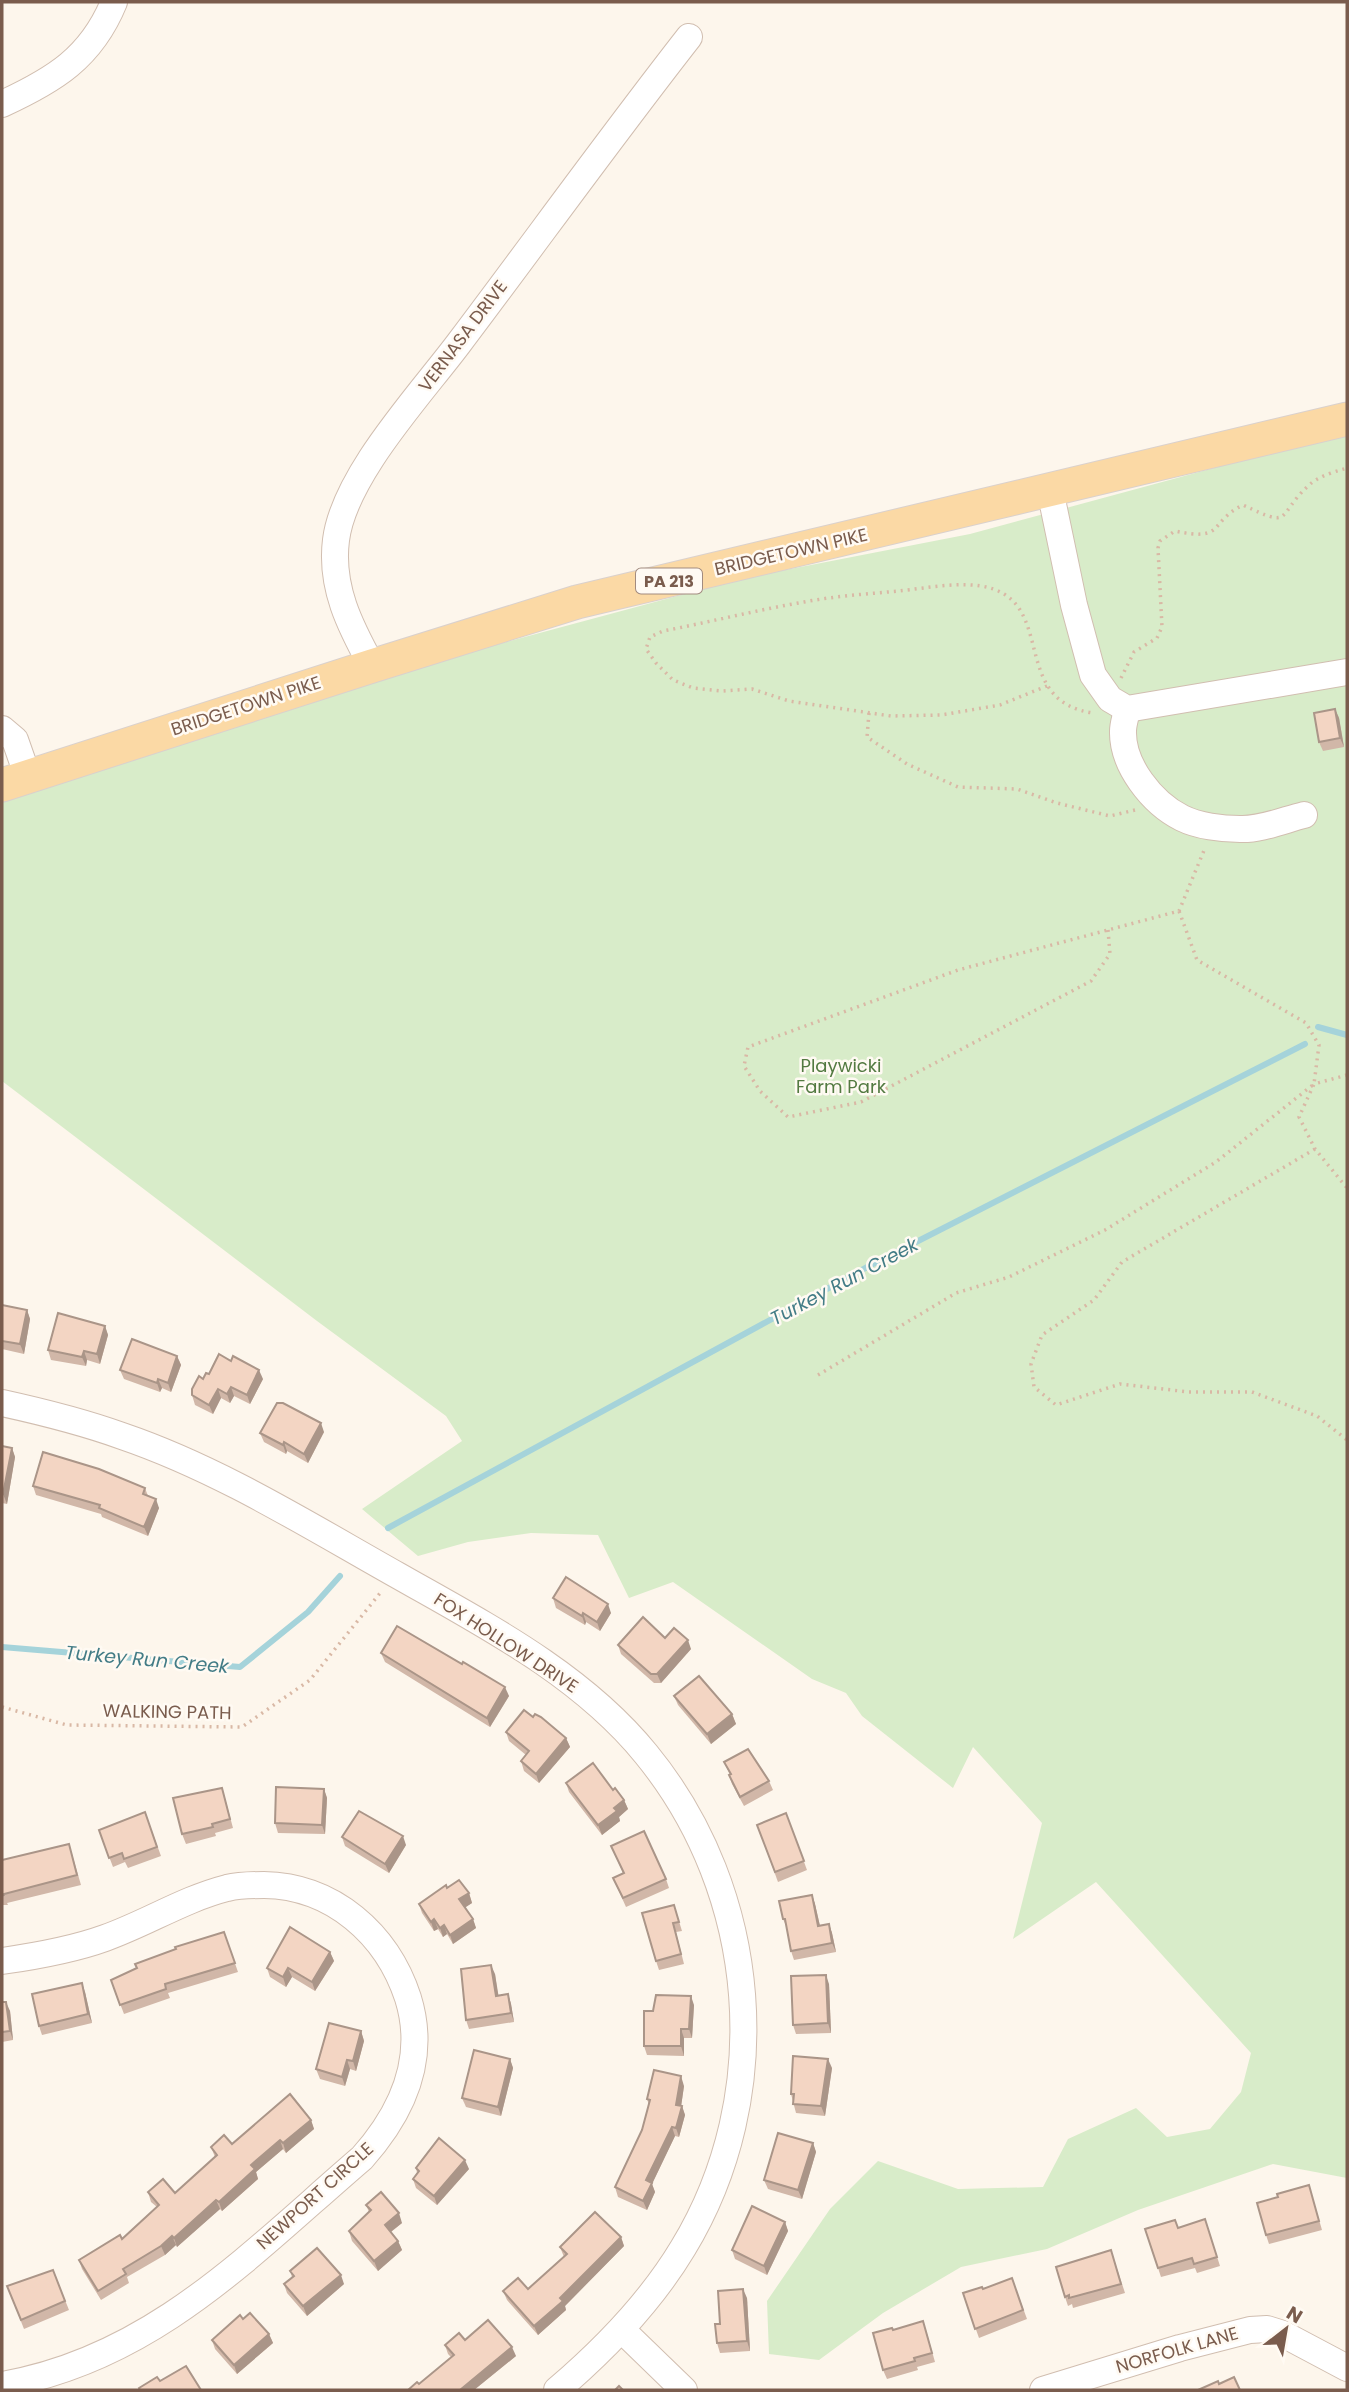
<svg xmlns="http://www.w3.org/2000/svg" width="1349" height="2392" font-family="Poppins,sans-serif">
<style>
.green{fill:#d8ecc9}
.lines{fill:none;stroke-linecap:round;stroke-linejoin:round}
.stream{stroke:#a5d3da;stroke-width:6}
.minor-casing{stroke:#d1beb0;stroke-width:28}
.major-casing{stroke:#dad1cd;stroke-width:35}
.path{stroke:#d9b8a5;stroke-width:3.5;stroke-dasharray:2 5;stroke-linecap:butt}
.minor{stroke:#fff;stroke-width:26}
.major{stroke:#fbd9a5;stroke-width:33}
.wall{fill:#d1b7a8}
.shaded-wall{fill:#aa9588}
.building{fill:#f3d5c3;stroke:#aa9588;stroke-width:2}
.labels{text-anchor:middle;stroke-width:5;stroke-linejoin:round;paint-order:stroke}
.shield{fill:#fffaf3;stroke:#a28b7f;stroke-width:2}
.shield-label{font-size:16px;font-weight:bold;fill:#7a5c4d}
.street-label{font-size:18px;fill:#7a5c4d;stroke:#fffaf3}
.park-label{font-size:18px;fill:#537a41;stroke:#fffaf3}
.water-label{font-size:19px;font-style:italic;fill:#437c86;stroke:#fffaf3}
</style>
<rect width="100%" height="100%" fill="#fdf6ec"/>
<polygon class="green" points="1347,432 1347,2178 1273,2164 1138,2210 1047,2249 961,2267 883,2313 819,2360 769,2354 767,2301 830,2209 878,2161 958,2189 1043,2187 1068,2139 1136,2108 1167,2137 1210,2129 1241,2092 1251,2053 1096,1882 1013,1939 1042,1823 973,1747 953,1788 862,1716 846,1693 812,1679 673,1582 629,1598 598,1535 531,1533 468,1542 418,1556 362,1509 462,1441 446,1416 317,1321 2,1081 2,802 398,671 744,578 970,534"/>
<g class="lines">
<g class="stream">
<polyline points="1318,1027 1347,1035"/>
<polyline points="388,1528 871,1265 1305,1044"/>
<polyline points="2,1647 240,1667 308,1612 340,1576"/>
</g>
<defs>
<g id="minor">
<path d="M2,104C54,80 91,58 114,2"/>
<polyline points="1050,490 1074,605 1093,675 1110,699 1127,709 1347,672"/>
<path d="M372,666C350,626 330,587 336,540C344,476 420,395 459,343C536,241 610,138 689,37"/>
<path d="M1127,709C1126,716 1123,724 1123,731C1122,765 1152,803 1182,818C1198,826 1222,829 1240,829C1260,830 1284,820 1304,815"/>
<polyline points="2,729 15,740 28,777"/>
<path d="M2,1403C43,1412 83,1422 122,1436C219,1469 308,1525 397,1575C485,1625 581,1674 646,1754C760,1893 776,2095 683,2248C650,2303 605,2349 557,2390"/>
<path d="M2,1961C37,1956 72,1950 105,1938C147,1923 184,1899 227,1888C240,1885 252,1885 264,1885C333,1886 387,1934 408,1998C427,2059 402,2113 362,2158C251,2253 153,2359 2,2385"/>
<polyline points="622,2330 684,2390"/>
<polyline points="1043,2390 1180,2348 1250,2330 1267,2329 1283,2334 1347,2368"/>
</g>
<polyline id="major" points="2,785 372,666 577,602 1347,419"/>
</defs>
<use href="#minor" class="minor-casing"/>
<use href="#major" class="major-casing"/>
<g class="path">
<path d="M1121,678L1134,652L1157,638L1162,627L1158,548L1160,541L1175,531C1226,542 1208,522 1243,505C1294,529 1275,517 1308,486C1318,476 1334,472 1347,468"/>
<path d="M1047,686L1000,705L941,715L891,716L789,701L752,689L722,691L693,688L673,680L656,663L646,649L650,637L663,631C710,622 757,610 804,602C835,596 867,594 899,591C929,588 977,577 1004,594C1049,621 1017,702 1093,713"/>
<polyline points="869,713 867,737 907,764 958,787 1017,789 1057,803 1110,816 1135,810"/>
<polyline points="1108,930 1110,954 1091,981 861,1102 788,1117 760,1091 744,1066 748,1047 958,970 1179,911 1205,848"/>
<polyline points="1347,1075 1314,1084 1299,1117 1315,1149 1347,1188"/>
<polyline points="1315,1149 1122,1262 1094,1300 1042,1335 1031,1364 1034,1387 1056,1405 1120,1384 1189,1392 1252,1392 1317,1416 1347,1440"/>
<polyline points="818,1375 956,1293 1009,1277 1105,1230 1216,1162 1314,1084 1319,1045 1306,1023 1197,960 1179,911"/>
<polyline points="2,1707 67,1725 242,1727 310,1680 381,1592"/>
</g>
<use href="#minor" class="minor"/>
<use href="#major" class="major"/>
</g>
<g class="wall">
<polygon points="1335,709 1339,718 1344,747 1323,751 1319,742"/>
<polygon points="2,1305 27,1310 30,1319 24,1354 2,1349"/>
<polygon points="105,1326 108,1335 100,1364 87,1360 86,1366 51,1360 48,1350"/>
<polygon points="177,1356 181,1365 171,1392 162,1388 160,1392 124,1379 120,1370"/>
<polygon points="209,1374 263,1379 250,1404 234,1396 230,1403 221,1398 213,1414 195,1405 192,1395 203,1379"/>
<polygon points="324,1432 308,1463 287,1451 286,1454 264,1442 260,1433"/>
<polygon points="2,1446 12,1448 15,1457 7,1504 2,1503"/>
<polygon points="33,1486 145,1488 148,1496 159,1508 148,1536 102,1517 101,1514 36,1495"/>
<polygon points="553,1598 611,1613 600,1631 586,1622 585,1625 556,1608"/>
<polygon points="665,1638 691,1649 661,1683 654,1683 621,1654 618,1645"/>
<polygon points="381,1653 462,1664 509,1696 490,1727 385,1662"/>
<polygon points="674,1696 732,1714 736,1724 711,1744 678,1705"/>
<polygon points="533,1717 566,1738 570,1747 539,1783 524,1771 521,1761 526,1755 509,1741 506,1732"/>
<polygon points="724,1762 769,1781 773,1790 744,1806 732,1784 729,1775 730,1775"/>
<polygon points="566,1783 624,1800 628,1809 619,1817 620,1821 602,1835 569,1792"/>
<polygon points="324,1789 327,1798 325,1834 278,1833 275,1823"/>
<polygon points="225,1798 233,1828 215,1833 216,1836 186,1844 182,1834"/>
<polygon points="145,1812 161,1856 128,1868 125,1862 113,1867 99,1830"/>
<polygon points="786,1813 807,1870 778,1882 757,1825"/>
<polygon points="342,1837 406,1845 389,1873 345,1846"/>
<polygon points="611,1846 666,1879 669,1888 626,1907 613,1878 623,1873"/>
<polygon points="72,1854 81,1885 7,1903 8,1905 2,1905 2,1860"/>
<polygon points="447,1888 469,1893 472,1903 465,1907 473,1919 476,1928 453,1944 447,1934 443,1937 438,1929 434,1931 422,1913 419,1904"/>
<polygon points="812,1895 815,1904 820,1926 829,1924 832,1933 836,1952 794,1960 791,1951 787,1928 783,1919"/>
<polygon points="674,1905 682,1931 676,1932 684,1964 659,1970 656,1961"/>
<polygon points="224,1932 238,1972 168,1993 170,1998 124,2014 111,1980"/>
<polygon points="330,1952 334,1961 315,1991 292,1977 286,1987 270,1977 267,1968"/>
<polygon points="495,1974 498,1996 508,1994 511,2004 514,2022 469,2029 466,2020"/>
<polygon points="829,1984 831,2033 796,2034 793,2025"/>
<polygon points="85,1992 92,2023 42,2035 39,2026"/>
<polygon points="2,2002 10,2011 13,2040 2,2042"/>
<polygon points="694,2005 692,2038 684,2038 684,2056 647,2055 644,2046"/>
<polygon points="361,2031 364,2041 356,2071 350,2069 345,2086 320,2079 316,2069"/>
<polygon points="510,2059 513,2068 501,2116 466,2107 462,2098"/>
<polygon points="832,2068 825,2116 796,2113 791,2094"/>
<polygon points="684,2086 681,2106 682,2106 685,2115 679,2137 675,2136 652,2184 655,2192 647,2210 618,2197 615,2187 642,2130 649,2105 647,2099"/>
<polygon points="311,2120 314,2129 286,2153 283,2149 256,2172 258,2179 222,2211 220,2209 177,2247 176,2245 165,2255 127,2277 129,2283 101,2300 82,2269 79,2260 122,2239 157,2207 151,2202 148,2192 175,2193 215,2157 211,2147 232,2144"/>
<polygon points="813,2143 816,2152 802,2199 768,2189 764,2180"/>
<polygon points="416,2168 469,2169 437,2205 416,2188 413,2179 417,2173"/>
<polygon points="1309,2185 1322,2230 1269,2244 1266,2235 1278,2197"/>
<polygon points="366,2205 402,2223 391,2232 398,2241 402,2250 378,2271 352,2241 349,2231 369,2212"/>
<polygon points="1205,2219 1220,2266 1197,2273 1195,2268 1161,2277 1145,2229 1178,2228"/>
<polygon points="785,2222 788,2231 767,2275 735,2259 732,2250"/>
<polygon points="621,2237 624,2246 565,2306 566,2310 538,2335 507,2300 503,2291 528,2289 564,2257 560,2247"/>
<polygon points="1111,2250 1125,2293 1073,2308 1072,2304 1068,2306 1065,2297"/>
<polygon points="53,2270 69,2310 24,2329 7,2286"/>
<polygon points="290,2271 344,2284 307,2316 287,2293 284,2284 292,2277"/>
<polygon points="1012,2278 1027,2319 979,2338 963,2293 983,2289"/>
<polygon points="747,2298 750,2351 720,2353 717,2343 720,2324"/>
<polygon points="243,2319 269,2334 273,2343 237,2374 215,2349 212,2340"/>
<polygon points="893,2330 926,2330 935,2362 917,2367 918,2370 887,2379 883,2370"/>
<polygon points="465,2340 516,2356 474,2390 408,2390 419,2384 451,2357 448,2354 445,2345"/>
</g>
<g class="shaded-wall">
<polygon points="1335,709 1339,718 1344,747 1340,738"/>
<polygon points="27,1310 30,1319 24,1354 20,1344"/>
<polygon points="105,1326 108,1335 100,1364 97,1354"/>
<polygon points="84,1351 87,1360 86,1366 82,1357"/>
<polygon points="177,1356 181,1365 171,1392 168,1383"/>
<polygon points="259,1370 263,1379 250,1404 247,1395"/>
<polygon points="158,1379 162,1388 160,1392 157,1383"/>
<polygon points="231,1387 234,1396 230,1403 227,1394"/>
<polygon points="218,1389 221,1398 213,1414 209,1405"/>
<polygon points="321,1423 324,1432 308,1463 304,1454"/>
<polygon points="284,1442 287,1451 286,1454 283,1445"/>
<polygon points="12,1448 15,1457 7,1504 3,1494"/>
<polygon points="156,1499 159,1508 148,1536 144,1527"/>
<polygon points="608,1604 611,1613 600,1631 597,1622"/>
<polygon points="583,1613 586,1622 585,1625 582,1616"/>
<polygon points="688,1640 691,1649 661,1683 657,1674"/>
<polygon points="505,1687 509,1696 490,1727 487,1718"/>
<polygon points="732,1714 736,1724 711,1744 707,1734"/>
<polygon points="566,1738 570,1747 539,1783 536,1774"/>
<polygon points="324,1789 327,1798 325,1834 322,1825"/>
<polygon points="624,1800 628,1809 619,1817 620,1821 602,1835 598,1825 614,1808"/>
<polygon points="403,1836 406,1845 389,1873 385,1864"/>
<polygon points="469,1893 472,1903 463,1909 459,1899"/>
<polygon points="812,1895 815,1904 822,1935 818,1926"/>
<polygon points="434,1919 438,1929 434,1931 431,1922"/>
<polygon points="473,1919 476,1928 453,1944 450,1935"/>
<polygon points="829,1924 832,1933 836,1952 832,1943"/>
<polygon points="444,1925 447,1934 443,1937 440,1928"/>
<polygon points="330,1952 334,1961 315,1991 312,1982"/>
<polygon points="491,1965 495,1974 500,2005 496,1996"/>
<polygon points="288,1968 292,1977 286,1987 283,1977"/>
<polygon points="826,1975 829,1984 831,2033 828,2023"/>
<polygon points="82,1983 85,1992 92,2023 88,2014"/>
<polygon points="508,1994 511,2004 514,2022 511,2013"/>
<polygon points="691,1996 694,2005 692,2038 689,2029"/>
<polygon points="6,2002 10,2011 13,2040 10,2031"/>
<polygon points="681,2029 684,2038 684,2056 681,2046"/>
<polygon points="361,2031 364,2041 356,2071 353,2061"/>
<polygon points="510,2059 513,2068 501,2116 498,2107"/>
<polygon points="828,2059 832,2068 825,2116 821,2106"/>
<polygon points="347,2060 350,2069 345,2086 342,2077"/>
<polygon points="681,2076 684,2086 680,2114 676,2105"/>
<polygon points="682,2106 685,2115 679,2137 676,2128"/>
<polygon points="311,2120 314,2129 286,2153 283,2143"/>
<polygon points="672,2127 675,2136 652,2184 655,2192 647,2210 643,2201 646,2180"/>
<polygon points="280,2140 283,2149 256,2172 258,2179 222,2211 219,2202 251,2165"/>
<polygon points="813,2143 816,2152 802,2199 798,2190"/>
<polygon points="465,2160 469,2169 437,2205 434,2196"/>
<polygon points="216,2200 220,2209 177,2247 174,2238"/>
<polygon points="399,2213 402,2223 388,2234 385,2225"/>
<polygon points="785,2222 788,2231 767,2275 764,2266"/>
<polygon points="172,2236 176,2245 165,2255 161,2246"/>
<polygon points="621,2237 624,2246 565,2306 566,2310 538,2335 534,2326 560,2298"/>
<polygon points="398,2241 402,2250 378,2271 374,2261"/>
<polygon points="341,2275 344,2284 307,2316 303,2306"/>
<polygon points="743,2289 747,2298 750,2351 747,2341"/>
<polygon points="269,2334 273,2343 237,2374 234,2365"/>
<polygon points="512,2347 516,2356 474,2390 460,2390"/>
</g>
<g class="building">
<polygon points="1335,709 1340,738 1319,742 1314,713"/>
<polygon points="2,1305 27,1310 20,1344 2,1341"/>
<polygon points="58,1313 105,1326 97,1354 84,1351 82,1357 48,1350"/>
<polygon points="132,1339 177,1356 168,1383 158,1379 157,1383 120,1370"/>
<polygon points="219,1354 231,1361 233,1356 259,1370 247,1395 231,1387 227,1394 218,1389 209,1405 192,1395 192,1389 199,1376 203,1379 206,1373 209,1374"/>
<polygon points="277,1403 283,1403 321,1423 304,1454 284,1442 283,1445 260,1433"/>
<polygon points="2,1446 12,1448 3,1494 2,1494"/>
<polygon points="43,1452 99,1469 145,1488 143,1494 156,1499 144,1527 99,1508 100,1505 33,1486"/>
<polygon points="566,1577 608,1604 597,1622 583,1613 582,1616 553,1598"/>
<polygon points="643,1617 665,1638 674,1628 688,1640 657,1674 651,1674 618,1645"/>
<polygon points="397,1626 462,1664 463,1662 505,1687 487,1718 381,1653"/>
<polygon points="699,1676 732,1714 707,1734 674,1696"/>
<polygon points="524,1710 533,1717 535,1714 541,1717 566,1738 536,1774 521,1761 529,1751 506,1732"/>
<polygon points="748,1749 769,1781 740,1797 729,1775 731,1774 724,1762"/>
<polygon points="593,1763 613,1790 615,1788 624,1800 614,1808 617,1811 598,1825 566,1783"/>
<polygon points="276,1787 324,1789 322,1825 275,1823"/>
<polygon points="222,1788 230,1819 212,1824 213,1827 182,1834 173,1798"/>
<polygon points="359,1811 403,1836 385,1864 342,1837"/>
<polygon points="145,1812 157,1847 124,1859 122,1853 109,1858 99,1830"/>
<polygon points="786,1813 804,1861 775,1872 757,1825"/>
<polygon points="644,1831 666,1879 623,1898 613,1878 624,1873 611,1846"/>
<polygon points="69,1844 77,1875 4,1894 4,1895 2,1896 2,1860"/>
<polygon points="459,1880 469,1893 459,1899 473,1919 450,1935 444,1925 440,1928 434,1919 431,1922 419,1904 446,1885 447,1888"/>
<polygon points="812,1895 818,1926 829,1924 832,1943 791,1951 785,1919 783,1919 779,1901"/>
<polygon points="674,1905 679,1922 673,1923 681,1954 656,1961 642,1913"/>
<polygon points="290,1927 330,1952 312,1982 288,1968 283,1977 267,1968"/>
<polygon points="224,1932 235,1963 165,1984 166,1989 120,2005 111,1980 137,1968 135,1964 176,1949 175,1947"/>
<polygon points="491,1965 496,1996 508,1994 511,2013 466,2020 461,1969"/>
<polygon points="826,1975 828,2023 793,2025 791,1976"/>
<polygon points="82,1983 88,2014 39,2026 32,1994"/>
<polygon points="656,1995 691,1996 689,2029 681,2029 681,2046 644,2046 644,2011 653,2011"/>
<polygon points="2,2002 6,2002 10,2031 2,2032"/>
<polygon points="329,2023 361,2031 353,2061 347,2060 342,2077 316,2069"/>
<polygon points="474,2050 510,2059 498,2107 462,2098"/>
<polygon points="793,2056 828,2059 821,2106 793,2104 794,2094 791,2094"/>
<polygon points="654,2070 681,2076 676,2105 682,2106 676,2128 672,2127 646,2180 652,2183 643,2201 615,2187 642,2130 650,2100 647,2099"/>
<polygon points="290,2094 311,2120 283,2143 280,2140 251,2165 255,2169 219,2202 216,2200 174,2238 172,2236 161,2246 123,2269 126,2274 98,2291 79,2260 120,2235 122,2239 159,2205 148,2192 163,2179 175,2193 217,2155 211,2147 224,2135 232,2144"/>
<polygon points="778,2133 813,2143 798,2190 764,2180"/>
<polygon points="439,2138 465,2160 434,2196 413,2179 419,2171 416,2168"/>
<polygon points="1309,2185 1319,2221 1266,2235 1257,2203 1278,2197 1277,2194"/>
<polygon points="381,2192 399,2213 385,2225 398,2241 374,2261 349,2231 371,2210 366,2205"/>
<polygon points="752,2206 785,2222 764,2266 732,2250"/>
<polygon points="595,2212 621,2237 560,2298 563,2301 534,2326 503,2291 518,2278 528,2289 567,2254 560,2247"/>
<polygon points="1205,2219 1217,2257 1194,2264 1192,2258 1158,2268 1145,2229 1175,2220 1178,2228"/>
<polygon points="317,2248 341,2275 303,2306 284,2284 294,2276 290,2271"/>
<polygon points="1111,2250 1121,2284 1069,2298 1069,2295 1065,2297 1056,2267"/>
<polygon points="53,2270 65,2301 21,2320 7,2286"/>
<polygon points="1012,2278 1023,2310 975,2329 963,2293 982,2287 983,2289"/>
<polygon points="743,2289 747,2341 717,2343 715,2324 720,2324 718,2291"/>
<polygon points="250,2313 269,2334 234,2365 212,2340 240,2315 243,2319"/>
<polygon points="488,2320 512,2347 460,2390 408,2390 417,2382 419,2384 454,2355 445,2345 459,2333 465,2340"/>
<polygon points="923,2321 932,2353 914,2358 915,2361 883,2370 873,2333 892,2328 893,2330"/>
<polygon points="186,2366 201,2390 140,2390 139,2388 157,2377 160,2381"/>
<polygon points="1234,2377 1240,2390 1198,2390 1218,2381 1219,2384"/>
<polygon points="619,2386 623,2390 615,2390"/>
</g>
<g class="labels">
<rect class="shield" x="636" y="568.5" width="66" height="25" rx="5"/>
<g class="shield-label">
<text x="669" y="587">PA 213</text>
</g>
<g class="street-label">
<text transform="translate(463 336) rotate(-53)" y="6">VERNASA DRIVE</text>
<text transform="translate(791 552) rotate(-13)" y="6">BRIDGETOWN PIKE</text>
<text transform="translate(246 706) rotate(-18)" y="6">BRIDGETOWN PIKE</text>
<text transform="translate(506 1643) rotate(33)" y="6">FOX HOLLOW DRIVE</text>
<text transform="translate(167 1712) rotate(1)" y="6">WALKING PATH</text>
<text transform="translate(315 2196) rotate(-42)" y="6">NEWPORT CIRCLE</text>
<text transform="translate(1177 2350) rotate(-16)" y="6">NORFOLK LANE</text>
</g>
<g class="park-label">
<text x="841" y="1072">Playwicki<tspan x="841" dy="21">Farm Park</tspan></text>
</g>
<g class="water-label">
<text transform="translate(844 1281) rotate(-28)" y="7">Turkey Run Creek</text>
<text transform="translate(147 1659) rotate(5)" y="7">Turkey Run Creek</text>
</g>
</g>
<rect width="1349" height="2392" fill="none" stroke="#7a5c4d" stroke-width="7"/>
<g transform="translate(1286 2329) rotate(31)" stroke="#fffaf3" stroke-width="5" paint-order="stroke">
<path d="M0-5L12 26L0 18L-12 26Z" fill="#7a5c4d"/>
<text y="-10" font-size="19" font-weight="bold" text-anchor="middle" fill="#7a5c4d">N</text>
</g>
</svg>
